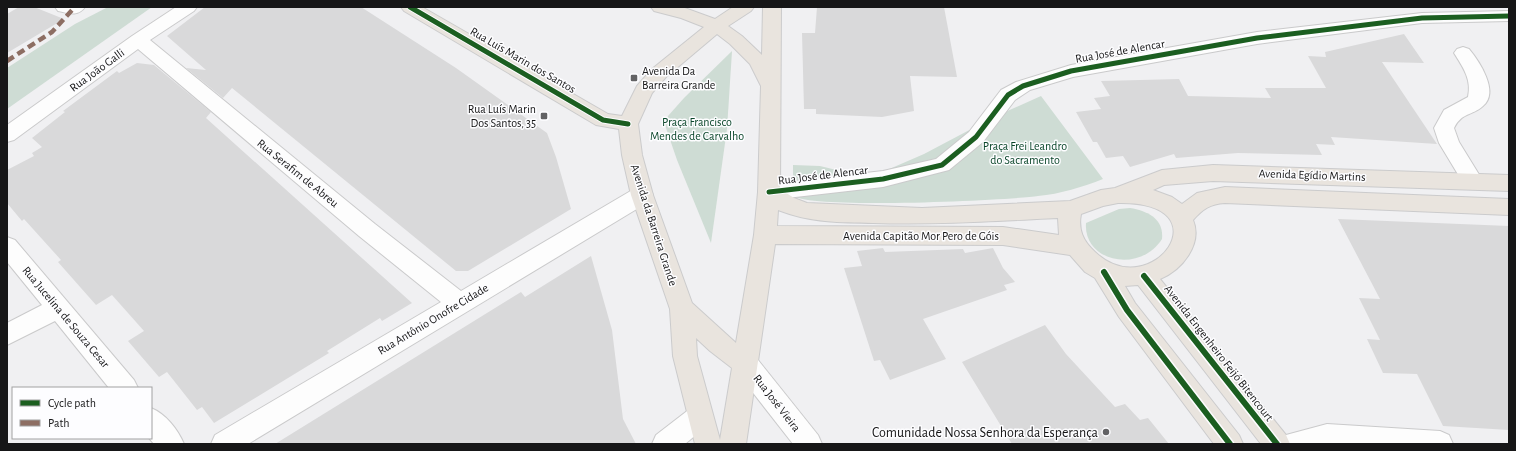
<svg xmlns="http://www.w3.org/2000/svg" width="1516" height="451" font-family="'Alegreya Sans',sans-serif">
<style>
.green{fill:#cedcd4}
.building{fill:#d9d9da}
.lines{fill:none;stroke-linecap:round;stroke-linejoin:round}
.minor-casing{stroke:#cacacb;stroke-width:2}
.major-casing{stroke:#cbcbcc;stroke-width:2}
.minor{fill:#fdfdfd;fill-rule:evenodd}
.major{fill:#e9e4de;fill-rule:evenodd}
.quiet{stroke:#8d6e63;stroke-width:4.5;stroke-dasharray:8 4.5;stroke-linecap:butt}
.cycleway-far1-casing{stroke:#fdfdff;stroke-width:7}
.cycleway-casing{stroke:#fdfdff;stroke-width:9}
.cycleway-far1{stroke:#1b5e20;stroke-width:5}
.cycleway{stroke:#1b5e20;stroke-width:6}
.poi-dot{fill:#626264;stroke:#fdfdff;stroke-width:1.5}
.labels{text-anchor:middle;stroke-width:3;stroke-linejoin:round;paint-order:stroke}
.street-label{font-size:12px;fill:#161617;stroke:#fdfdff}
.poi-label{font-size:12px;fill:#161617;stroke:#fdfdff;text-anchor:start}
.park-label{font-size:12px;fill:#0a462a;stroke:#fdfdff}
.near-poi-label{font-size:14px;fill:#161617;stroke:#fdfdff;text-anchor:end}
</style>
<rect width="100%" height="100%" fill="#f0f0f2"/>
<g class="green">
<polygon points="108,7 152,7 7,109 7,68 75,24"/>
<polygon points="732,51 727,129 711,243 677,160 665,125 668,116 684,98"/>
<path d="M1041,96L1103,179C1083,187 1060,194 1038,196C1011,200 803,210 793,195V165L820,166L853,174H869L887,170L924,154L994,117Z"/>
<path d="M1130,208C1148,211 1164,219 1162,239C1140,274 1083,262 1086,223L1119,209Z"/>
</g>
<g class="building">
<polygon points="19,7 34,7 64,19 7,53 7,14"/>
<polygon points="205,7 361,7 456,68 547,133 556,157 571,209 468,271 456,271 232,88 223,98 186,68 206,70 167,36"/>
<polygon points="817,7 944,7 957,77 910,76 914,111 882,117 816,114 816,109 804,109 802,33 815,33"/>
<polygon points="1404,34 1424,63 1382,62 1437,144 1331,137 1335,145 1316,144 1322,155 1238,153 1176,158 1174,154 1130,167 1123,156 1106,158 1097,142 1093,142 1076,112 1101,109 1094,98 1110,96 1101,81 1179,79 1188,96 1271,98 1265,88 1326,88 1308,56 1326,57 1325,52"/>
<polygon points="137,63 154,65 211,112 206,118 412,303 382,321 380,318 327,351 329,353 214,423 202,407 197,410 167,372 159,377 128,341 144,331 112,295 96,305 58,262 61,260 24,219 22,221 7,203 7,170 34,156 32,153 42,147 32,138 65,112 63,111 117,71 119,73"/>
<polygon points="1338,219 1509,226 1509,430 1443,426 1417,374 1383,373 1367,339 1380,340 1359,298 1380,299"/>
<polygon points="883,248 885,252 963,249 965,253 993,248 1003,268 1015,282 1004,285 1007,290 923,319 946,359 890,380 880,360 874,361 844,268 862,266 857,251"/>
<polygon points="591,256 612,330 623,419 636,444 275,444 521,292 525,297"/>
<polygon points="1045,325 1066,354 1115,407 1125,404 1140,420 1148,418 1169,444 1012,444 962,362"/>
</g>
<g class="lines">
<defs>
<g id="minor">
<path d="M55,7H85C78,17 68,13 58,11Z"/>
<polygon points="176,7 197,7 194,11 150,40 375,224 461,291 634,189 642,187 650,189 653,195 650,201 248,444 211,444 215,435 441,302 359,236 138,49 14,140 7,142 7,125 132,36"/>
<polygon points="1509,11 1509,21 1422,23 1257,44 1073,77 1030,90 1015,100 983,142 949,170 883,187 769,200 761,198 758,192 761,186 769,184 883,171 936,159 969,132 1001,90 1016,82 1071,65 1257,32 1422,13"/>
<path d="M1463,47L1469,49C1479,61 1500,92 1483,106C1472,116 1462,112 1454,128L1459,142L1483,181L1479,186L1472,189L1465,186L1439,143L1434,128L1444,110L1468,97C1472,80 1463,67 1454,53L1457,49Z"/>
<polygon points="7,237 15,240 134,380 138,388 109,388 55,321 7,345 7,323 42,305 7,262"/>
<polygon points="745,352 754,355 818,435 822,444 793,444 736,371 732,363 736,355"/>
<polygon points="700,404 709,408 713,416 709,424 685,444 652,444 656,435 691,408"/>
<path d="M151,408C166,414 178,430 184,444H154L149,438H151Z"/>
<polygon points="1327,424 1440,431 1449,435 1453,444 1282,444 1286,435"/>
</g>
<path id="major" d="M401,7H422L608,114L622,116L637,86L652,69L704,27L681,18L654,11L651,7H682L715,19L733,7H754L751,11L728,26L742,36L762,55L763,7H781L780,189L794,198L807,203L922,208L1070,201L1101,190L1115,188L1162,170L1213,165L1509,175V191L1213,181L1164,185L1153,190L1172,197L1182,204L1197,193L1225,187L1509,199V215L1225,203C1210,204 1203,209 1193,220C1203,244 1182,270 1160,279L1286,435L1290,444H1261L1138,285L1125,286L1135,303L1239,435L1243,444H1214L1119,317L1095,278L1085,272L1070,255L1003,245L775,244L746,444H695L673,356L670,309L631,195L622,155L619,129L596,125L404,11ZM717,34L730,44L750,64L761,86L758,192L754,235L736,343L692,303L653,195L642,155L638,124L652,93L666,77ZM1118,203C1227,201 1152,306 1095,252C1083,241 1078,230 1081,214L1103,206ZM778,210C812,223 838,222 873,223C935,225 997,221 1058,218L1059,235L1003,227L777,226ZM696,338L710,351L732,368L720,440L697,356Z"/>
</defs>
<use href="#minor" class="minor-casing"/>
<use href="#major" class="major-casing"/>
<use href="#minor" class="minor"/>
<use href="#major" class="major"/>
<polyline class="quiet" points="7,61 52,32 73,9"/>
<defs>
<g id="cycleway-far1">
<polyline points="410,7 603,120 628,124"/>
<polyline points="769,192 883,179 942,165 976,137 1008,95 1023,86 1071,71 1257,38 1422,18 1509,16"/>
</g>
<g id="cycleway">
<polyline points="1104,272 1127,310 1230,444"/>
<polyline points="1144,276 1277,444"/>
</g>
</defs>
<use href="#cycleway-far1" class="cycleway-far1-casing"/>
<use href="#cycleway" class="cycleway-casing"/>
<use href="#cycleway-far1" class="cycleway-far1"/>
<use href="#cycleway" class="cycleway"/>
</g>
<g class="poi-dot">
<rect x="630" y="74" width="8" height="8" rx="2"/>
<rect x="540" y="112" width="8" height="8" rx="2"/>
<circle cx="1106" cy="432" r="4"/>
</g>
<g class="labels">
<g class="street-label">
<text transform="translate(1120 51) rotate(-10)" y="4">Rua José de Alencar</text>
<text transform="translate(523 60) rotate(30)" y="4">Rua Luís Marin dos Santos</text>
<text transform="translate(97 70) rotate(-36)" y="4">Rua João Galli</text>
<text transform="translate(298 173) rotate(39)" y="4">Rua Serafim de Abreu</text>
<text transform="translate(823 175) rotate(-7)" y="4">Rua José de Alencar</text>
<text transform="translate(1312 175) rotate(2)" y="4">Avenida Egídio Martins</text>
<text transform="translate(654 225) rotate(72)" y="4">Avenida da Barreira Grande</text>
<text x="921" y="240">Avenida Capitão Mor Pero de Góis</text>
<text transform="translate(66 317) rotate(50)" y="4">Rua Jucelina de Souza Cesar</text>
<text transform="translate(433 319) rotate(-31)" y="4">Rua Antônio Onofre Cidade</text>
<text transform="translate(1219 353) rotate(52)" y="4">Avenida Engenheiro Feijó Bitencourt</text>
<text transform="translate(777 403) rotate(52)" y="4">Rua José Vieira</text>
</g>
<g class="poi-label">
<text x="642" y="75">Avenida Da<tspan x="642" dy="14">Barreira Grande</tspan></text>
<text x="536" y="113" text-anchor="end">Rua Luís Marin<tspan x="536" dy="14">Dos Santos, 35</tspan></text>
</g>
<g class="park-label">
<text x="697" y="126">Praça Francisco<tspan x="697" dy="14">Mendes de Carvalho</tspan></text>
<text x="1025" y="150">Praça Frei Leandro<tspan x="1025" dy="14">do Sacramento</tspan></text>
</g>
<g class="near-poi-label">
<text x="1098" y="437">Comunidade Nossa Senhora da Esperança</text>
</g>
</g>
<rect width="1516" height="451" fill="none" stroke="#161617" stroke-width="16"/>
<rect x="12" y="387" width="140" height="52" fill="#fdfdff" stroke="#a1a1a2"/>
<rect x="20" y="400" width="20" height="6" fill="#1b5e20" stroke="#a1a1a2"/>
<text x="48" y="407" font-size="12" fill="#161617">Cycle path</text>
<rect x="20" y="420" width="20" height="6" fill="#8d6e63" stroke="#a1a1a2"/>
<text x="48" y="427" font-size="12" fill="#161617">Path</text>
</svg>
